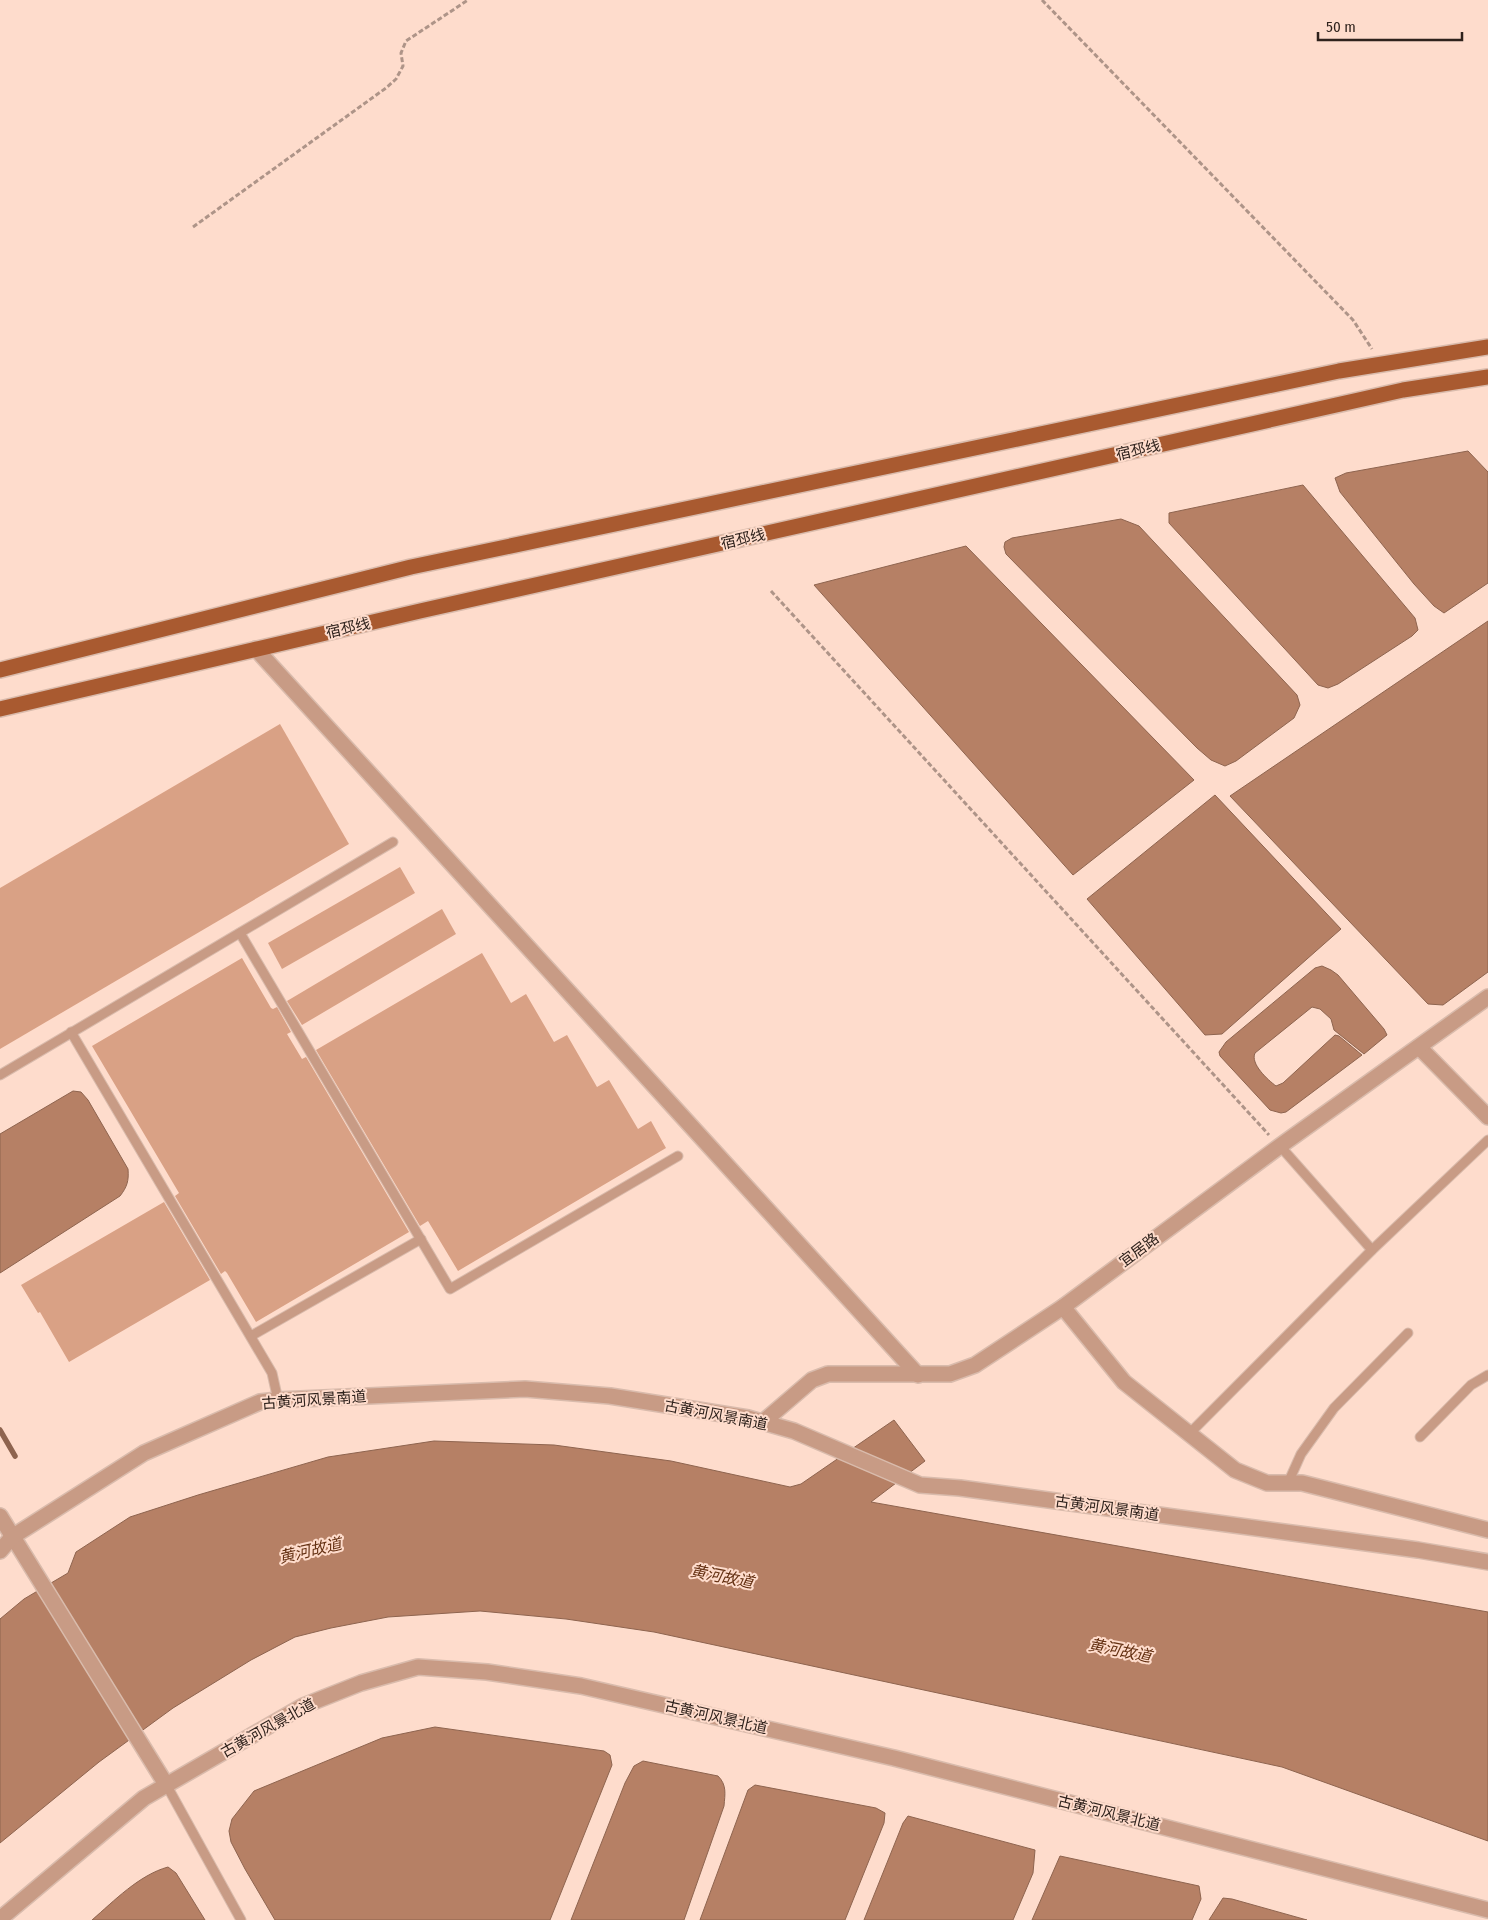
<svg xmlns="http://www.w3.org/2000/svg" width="1488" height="1920" font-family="'Fira Sans Condensed','Noto Sans SC',sans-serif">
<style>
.water{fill:#b68065;stroke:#8e644f}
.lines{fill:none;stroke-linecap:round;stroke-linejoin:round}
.stream{stroke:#8e644f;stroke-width:5.5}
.building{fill:#d9a185}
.service-casing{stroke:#d9bbac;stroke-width:11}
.minor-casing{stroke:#d9bbac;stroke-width:18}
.primary-casing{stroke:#d9bbac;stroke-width:18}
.path{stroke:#ae9488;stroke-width:3;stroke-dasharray:5 2.5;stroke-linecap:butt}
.service{stroke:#c89b85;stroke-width:9}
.minor{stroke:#c89b85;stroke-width:15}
.primary{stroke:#a95a30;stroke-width:15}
.labels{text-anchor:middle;stroke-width:4;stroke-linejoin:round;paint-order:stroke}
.street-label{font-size:15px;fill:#2f221c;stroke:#fedccc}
.water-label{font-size:16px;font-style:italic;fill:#653113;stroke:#fedccc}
</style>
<rect width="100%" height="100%" fill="#fedccc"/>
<g class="water">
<polygon points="1468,451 1488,472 1488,583 1444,613 1434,606 1414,584 1340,492 1335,478 1346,473"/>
<polygon points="1303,485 1415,618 1418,630 1412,636 1338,684 1328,688 1318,685 1169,523 1169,513"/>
<polygon points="1121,519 1139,526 1297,695 1300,705 1294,718 1236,761 1225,766 1211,760 1197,748 1006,554 1004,547 1005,542 1012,538"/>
<polygon points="966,546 1194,780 1073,875 814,585"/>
<polygon points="1488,621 1488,972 1443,1005 1428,1004 1230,796"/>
<polygon points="1215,795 1341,929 1222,1034 1205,1035 1087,899"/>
<path d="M1322,966L1331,970L1338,975L1384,1029L1387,1035L1364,1054L1334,1030L1331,1019L1320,1009L1312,1007L1255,1053C1250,1064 1268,1080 1276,1086L1283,1083L1335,1035L1339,1036L1362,1055L1286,1112L1281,1113L1270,1110L1220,1056L1219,1052L1226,1042L1315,968Z"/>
<path d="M73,1091L81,1092L88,1100L128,1169C129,1181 127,1187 120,1196L0,1273V1134Z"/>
<polygon points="894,1420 925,1461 871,1502 1488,1612 1488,1841 1282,1767 654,1632 566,1619 480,1611 388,1617 331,1628 295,1637 251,1660 173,1708 99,1762 0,1843 0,1619 24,1599 68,1573 76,1552 130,1517 198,1495 328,1457 434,1441 554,1445 671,1461 790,1487 801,1484"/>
<polygon points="435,1727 604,1751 610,1755 612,1765 550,1920 275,1920 245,1869 231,1842 229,1831 232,1819 254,1791 382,1738"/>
<path d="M643,1761L718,1776C727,1785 725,1794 724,1806L684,1920H571L625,1783L634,1766Z"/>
<polygon points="755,1785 876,1808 885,1813 884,1823 845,1920 700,1920 748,1790"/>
<polygon points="908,1816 1035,1850 1033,1873 1013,1920 864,1920 903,1823"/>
<polygon points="1060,1856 1199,1886 1201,1899 1192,1920 1032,1920"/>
<path d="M168,1867L176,1873L205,1920H92C114,1901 139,1875 168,1867Z"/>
<polygon points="1223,1898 1232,1899 1307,1920 1209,1920"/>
</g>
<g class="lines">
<polyline class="stream" points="0,1430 15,1456"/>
</g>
<g class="building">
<polygon points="280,724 349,844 0,1049 0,888"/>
<polygon points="400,867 415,893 282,969 268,943"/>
<polygon points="442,909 456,934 302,1025 287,1001"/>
<polygon points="482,953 511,1003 526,994 554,1042 567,1035 597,1087 609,1080 638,1129 651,1121 666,1148 458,1271 428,1221 420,1226 316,1050"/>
<polygon points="242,958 271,1008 273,1009 277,1007 291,1032 287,1034 302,1059 306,1057 409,1232 256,1322 227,1273 225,1271 221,1274 175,1196 179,1193 92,1046"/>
<polygon points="164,1202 210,1280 69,1362 40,1312 38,1313 21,1285"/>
</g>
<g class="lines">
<defs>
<g id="service">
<polyline points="240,933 450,1289 678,1156"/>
<polyline points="71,1032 272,1373 278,1400"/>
<polyline points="0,1075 393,842"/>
<polyline points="1280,1146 1372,1250"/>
<polyline points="251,1336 421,1239"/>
<polyline points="1189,1434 1372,1250 1488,1140"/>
<polyline points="1420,1437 1471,1385 1488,1375"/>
<polyline points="1288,1483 1301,1454 1334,1408 1408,1333"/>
<polyline points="167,1786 241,1920"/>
</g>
<g id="minor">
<polyline points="256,649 918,1375"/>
<polyline points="1419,1047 1488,1117"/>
<polyline points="1063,1307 1124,1382 1235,1470 1267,1483 1302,1483 1488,1530"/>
<polyline points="763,1422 812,1380 828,1374 950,1374 975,1365 1063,1307 1280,1146 1488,997"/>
<polyline points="0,1516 167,1786"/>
<polyline points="0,1551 12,1537 144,1453 260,1402 278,1400 525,1389 610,1396 748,1418 794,1431 920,1485 960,1488 1418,1550 1488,1562"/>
<polyline points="0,1919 144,1798 303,1706 361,1683 418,1667 487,1672 581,1686 894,1758 1488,1910"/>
</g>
<g id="primary">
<polyline points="0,670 411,567 1339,371 1488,347"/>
<polyline points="0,709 420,611 1403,390 1488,377"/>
</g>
</defs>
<use href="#service" class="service-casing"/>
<use href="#minor" class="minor-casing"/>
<use href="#primary" class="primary-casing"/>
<g class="path">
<polyline points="1042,0 1353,320 1372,349"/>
<polyline points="193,227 386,88 396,79 403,66 401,53 406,41 468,0"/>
<polyline points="771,591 1269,1135"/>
</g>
<use href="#service" class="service"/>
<use href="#minor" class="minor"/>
<use href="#primary" class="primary"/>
</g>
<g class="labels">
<g class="street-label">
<text transform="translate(1138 450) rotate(-13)" y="5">宿邳线</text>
<text transform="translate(743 539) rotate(-13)" y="5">宿邳线</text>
<text transform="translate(348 628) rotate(-13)" y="5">宿邳线</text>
<text transform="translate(1139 1250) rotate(-37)" y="5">宜居路</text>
<text transform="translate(314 1400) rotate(-4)" y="5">古黄河风景南道</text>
<text transform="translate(716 1415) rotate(11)" y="5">古黄河风景南道</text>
<text transform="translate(1107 1508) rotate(8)" y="5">古黄河风景南道</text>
<text transform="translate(716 1717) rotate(13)" y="5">古黄河风景北道</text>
<text transform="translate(268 1728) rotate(-29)" y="5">古黄河风景北道</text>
<text transform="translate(1109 1813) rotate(14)" y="5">古黄河风景北道</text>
</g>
<g class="water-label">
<text transform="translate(310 1550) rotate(-13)" y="6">黄河故道</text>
<text transform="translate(722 1576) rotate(11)" y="6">黄河故道</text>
<text transform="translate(1120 1650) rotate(11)" y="6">黄河故道</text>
</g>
</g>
<path d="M1318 32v8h144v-8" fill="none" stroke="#2f221c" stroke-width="2.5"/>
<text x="1326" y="32" font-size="15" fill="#2f221c" stroke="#fedccc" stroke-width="4" paint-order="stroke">50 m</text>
</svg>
